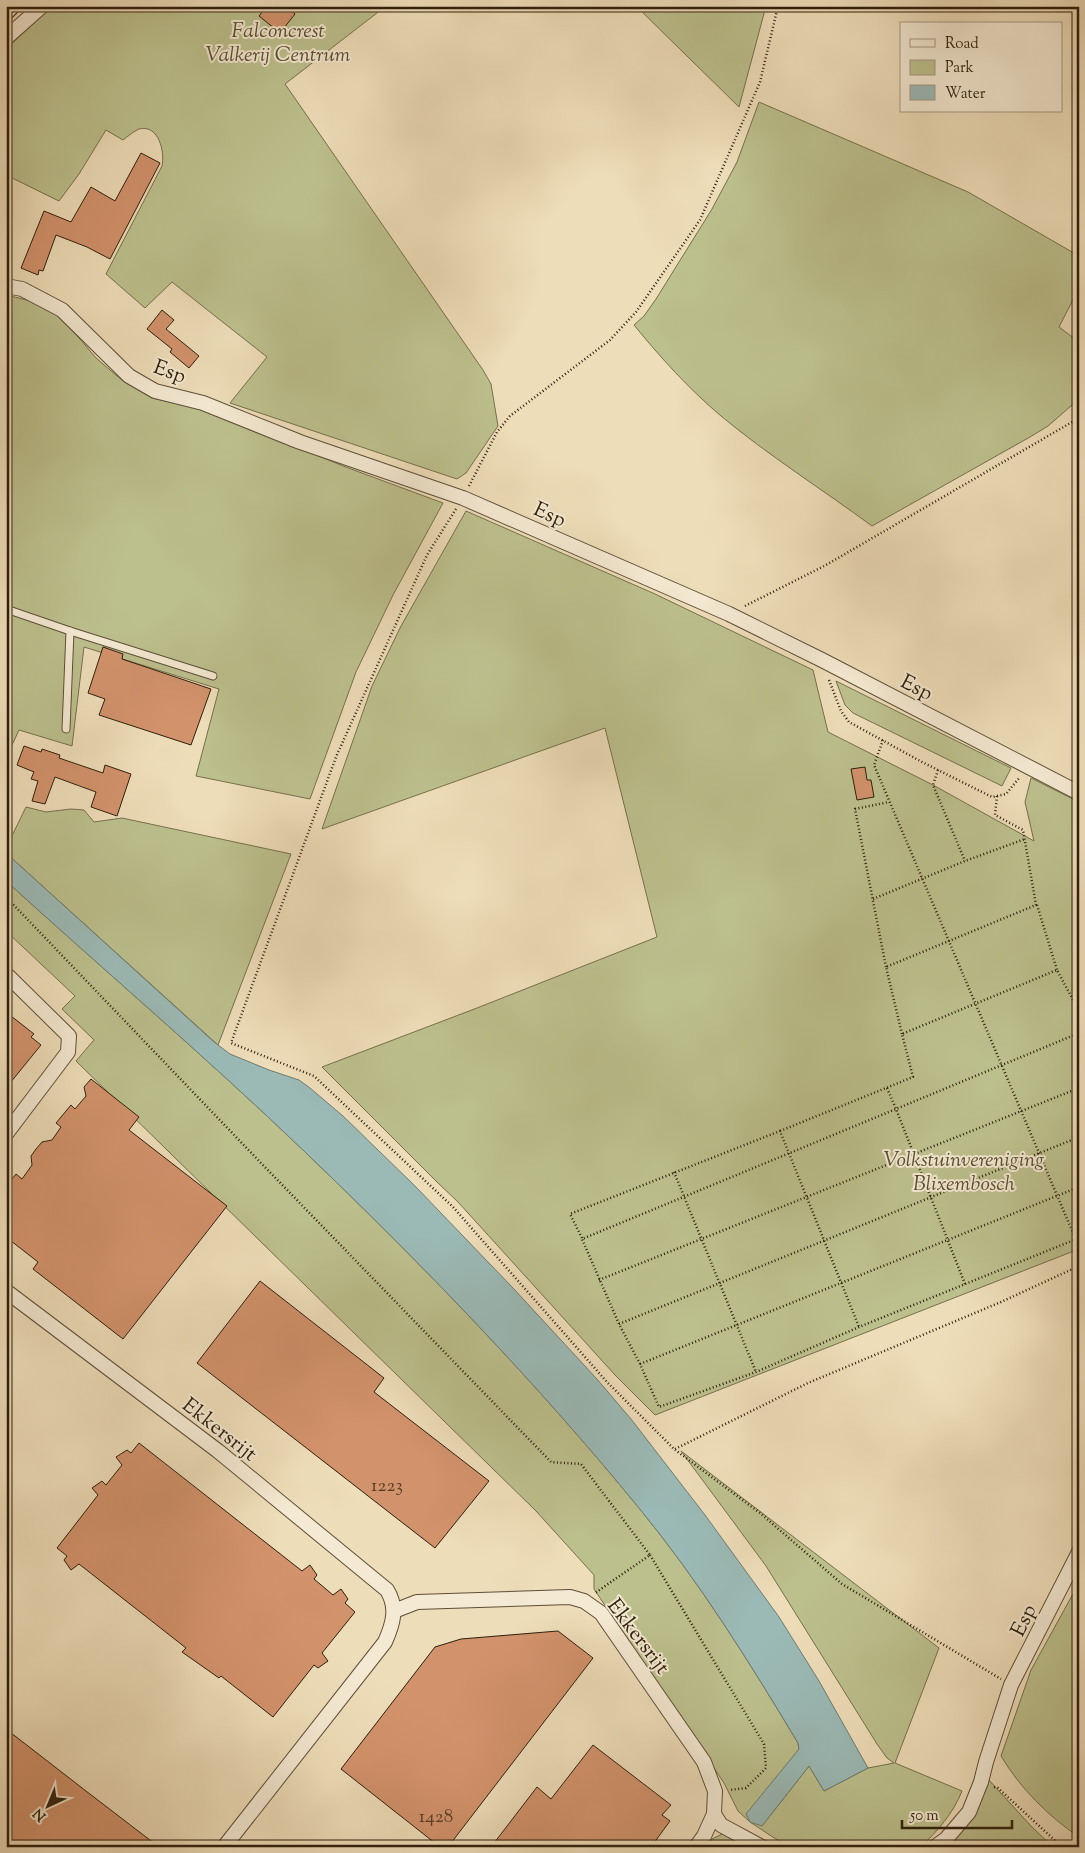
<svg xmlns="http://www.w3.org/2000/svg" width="1085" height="1853" font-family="'Sorts Mill Goudy',serif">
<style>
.green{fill:#bcc08d;stroke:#75704c}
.water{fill:#9bbab6;stroke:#6f7c72}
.building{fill:#d2926c;stroke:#2e1f0c}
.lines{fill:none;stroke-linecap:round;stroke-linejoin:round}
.lane-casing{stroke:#5e4e37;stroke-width:9}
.street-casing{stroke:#5e4e37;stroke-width:16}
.secondary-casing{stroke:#2e1f0c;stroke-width:22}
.path{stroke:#2e1f0c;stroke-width:2.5;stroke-dasharray:1 2.5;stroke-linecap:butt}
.lane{stroke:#f4e9d2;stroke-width:7}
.street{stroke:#f4e9d2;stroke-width:14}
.secondary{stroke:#f4e9d2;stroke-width:20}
.labels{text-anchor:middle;stroke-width:4;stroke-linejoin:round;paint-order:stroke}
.number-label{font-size:19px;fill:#573c24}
.park-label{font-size:21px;font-style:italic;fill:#594f33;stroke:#f4e9d2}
.street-label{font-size:21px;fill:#2e1f0c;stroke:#f4e9d2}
</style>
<rect width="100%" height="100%" fill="#eeddb9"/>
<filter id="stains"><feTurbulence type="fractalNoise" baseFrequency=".004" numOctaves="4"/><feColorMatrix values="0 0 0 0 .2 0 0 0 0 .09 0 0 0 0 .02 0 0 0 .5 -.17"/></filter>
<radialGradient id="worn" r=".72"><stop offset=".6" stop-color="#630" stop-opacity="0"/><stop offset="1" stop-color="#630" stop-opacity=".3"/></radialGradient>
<g class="green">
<path d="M52,6H386L285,84L483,370L491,384L498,426L466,473L457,479L230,403L267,357L172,282L145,308L106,274L162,166C165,152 159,124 139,129C134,131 127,137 123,140L106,130L79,174L59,201L6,175V49Z"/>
<polygon points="636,6 766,6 739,107"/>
<path d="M759,102L968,192L1079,256V288L1059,327L1079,342V399L1048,426L1030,437L872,526C823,490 768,455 721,416C689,389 660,357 634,325L644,316L656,299L712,209L737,162Z"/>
<polygon points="6,295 27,300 49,309 63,319 96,358 123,381 152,398 211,411 343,466 443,503 393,595 356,672 310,799 196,776 219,689 84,647 72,746 19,730 6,758"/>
<polygon points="466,511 655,594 813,670 828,732 933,785 1034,841 1025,802 1031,778 1079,802 1079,1249 655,1415 615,1375 458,1202 438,1183 322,1067 477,1008 657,937 605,728 322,829 372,686 401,626"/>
<polygon points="836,681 1011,768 1002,786 853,713 845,705"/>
<polygon points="26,807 46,812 71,809 84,810 94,822 122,818 291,854 218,1045 6,853 6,848"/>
<path d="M6,881C105,971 207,1058 304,1151C422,1264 536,1382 639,1508C699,1581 750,1663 798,1743L799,1749L762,1826L809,1766L824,1791L868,1768L894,1763L887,1758L877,1744L766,1566L681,1451L939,1648L895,1763L962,1791C953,1814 938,1830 921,1847H788L750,1822L738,1811L724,1783L594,1589V1575L536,1511L76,1061L94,1040L62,1009L75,996L6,931Z"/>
<path d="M1079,1583V1837C1048,1816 1020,1788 1001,1756L1031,1670Z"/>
<polygon points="988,1779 1031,1826 1053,1847 943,1847"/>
<polygon points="724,1833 749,1847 732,1847 725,1845 722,1847 706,1847 712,1839"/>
</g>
<path class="water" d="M6,853L214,1042L230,1054L269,1070L299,1080L310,1088L343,1116L415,1186L513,1288L596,1378L631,1419L705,1515L779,1617L819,1681L868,1768L824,1791L809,1766L762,1826L750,1822L746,1814L799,1749L798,1743C750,1663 699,1581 639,1508C536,1382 422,1264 304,1151C207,1058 105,971 6,881Z"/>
<g class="building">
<polygon points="267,6 285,6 295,14 280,33 259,16"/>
<polygon points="141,153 160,163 110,259 87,247 56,235 43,271 39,270 38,275 21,268 44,211 71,222 91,187 115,201"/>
<polygon points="162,310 174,320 166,329 199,356 189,368 170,352 172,349 147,329"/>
<polygon points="103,647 123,654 122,659 211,689 191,745 99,715 105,699 88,693"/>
<polygon points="24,746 41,752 42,749 60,755 59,758 103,773 105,765 131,774 117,816 91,807 96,792 55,777 45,804 32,801 38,781 31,779 34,772 17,765"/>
<polygon points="865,767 867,780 871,780 874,797 857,800 851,769"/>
<polygon points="6,1012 34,1034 31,1037 41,1045 6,1088"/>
<polygon points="91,1079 139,1117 129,1130 227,1206 123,1339 33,1269 38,1262 6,1237 6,1187 16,1174 22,1179 32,1165 31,1156 36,1149 42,1142 52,1140 61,1127 56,1123 71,1105 75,1109 86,1096 84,1087"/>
<polygon points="260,1281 384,1378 374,1392 489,1481 435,1548 197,1363"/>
<polygon points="139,1443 302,1571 310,1565 317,1575 314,1579 333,1595 341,1589 348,1599 345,1603 355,1612 322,1653 328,1661 318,1668 314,1665 273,1717 221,1676 219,1678 182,1652 186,1648 79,1564 71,1570 64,1560 67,1556 57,1548 98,1495 92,1488 102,1481 106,1485 122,1465 116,1457 127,1450 131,1453"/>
<polygon points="558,1631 593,1658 448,1847 440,1847 341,1769 435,1647 461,1639"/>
<polygon points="6,1729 86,1791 159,1847 6,1847"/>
<polygon points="593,1745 671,1805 662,1815 670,1821 651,1847 491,1847 537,1787 551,1799"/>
</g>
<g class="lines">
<defs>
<g id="lane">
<polyline points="6,609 70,631 213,676"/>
<polyline points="66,729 70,631"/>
</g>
<g id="street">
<polyline points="6,38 42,6"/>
<polyline points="6,286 22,289 62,310 129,376 155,391 203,403 300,442 463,498 729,614 822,660 1079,793"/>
<polyline points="6,974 69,1036 68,1052 6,1134"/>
<path d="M6,1291L218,1451L387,1590C398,1608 393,1624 385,1642L224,1847"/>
<polyline points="394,1611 417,1602 570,1597 584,1601 601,1613 704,1762 715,1791 714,1814 704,1836 696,1847"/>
<polyline points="714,1814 721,1825 762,1847"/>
<polyline points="935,1847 946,1839 969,1812 981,1782 986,1762 1011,1685 1079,1552"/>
</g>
<polyline id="secondary" points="6,9 9,6"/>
</defs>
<use href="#lane" class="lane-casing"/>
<use href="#street" class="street-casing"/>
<use href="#secondary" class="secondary-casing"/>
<g class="path">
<polyline points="469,486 497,432 510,416 610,340 636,312 700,220 760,82 778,6"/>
<polyline points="456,509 427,555 336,757 231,1043 314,1076 453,1207 607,1382 674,1449 760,1513 842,1584 1001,1679"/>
<polyline points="745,606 826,565 1079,418"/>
<polyline points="829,680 841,711 849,722 922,762 992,797 1006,794 1020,777"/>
<polyline points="883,740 874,765 1076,1240"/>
<polyline points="938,770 933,785 965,861"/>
<polyline points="6,897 260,1162 551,1462 581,1464 650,1555 595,1593"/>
<polyline points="873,899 965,861 1025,839"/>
<polyline points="1037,905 1057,970"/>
<polyline points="886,967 855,809 889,802"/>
<polyline points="902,1034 886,967 1036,905 1023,830 995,815 997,796"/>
<polyline points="887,1088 896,1109 1079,1033"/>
<polyline points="780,1131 913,1077 902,1034 1057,970 1079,1011"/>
<polyline points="674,1172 756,1372"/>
<polyline points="582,1238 570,1214 780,1131 859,1327"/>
<polyline points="599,1280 1079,1088"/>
<polyline points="965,1284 896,1109 582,1239 619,1324 640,1364 659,1407 756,1372 859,1327 1079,1238"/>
<polyline points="619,1324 1079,1137"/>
<polyline points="640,1364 1079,1187"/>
<polyline points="675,1449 808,1383 1001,1302 1079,1266"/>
<polyline points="650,1555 764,1744 766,1768 746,1788 729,1790"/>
<polyline points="994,1787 998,1788 1062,1847"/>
</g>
<use href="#lane" class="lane"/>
<use href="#street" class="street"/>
<use href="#secondary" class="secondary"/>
</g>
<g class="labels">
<g class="number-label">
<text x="387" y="1491">1223</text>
<text x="436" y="1822">1428</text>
</g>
<g class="park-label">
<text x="278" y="37">Falconcrest<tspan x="278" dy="24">Valkerij Centrum</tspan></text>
<text x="964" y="1166">Volkstuinvereniging<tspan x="964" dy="24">Blixembosch</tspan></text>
</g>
<g class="street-label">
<text transform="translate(170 371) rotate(20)" y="7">Esp</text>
<text transform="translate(550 514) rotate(24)" y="7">Esp</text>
<text transform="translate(917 687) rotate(27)" y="7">Esp</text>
<text transform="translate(220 1429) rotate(38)" y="7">Ekkersrijt</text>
<text transform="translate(1023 1620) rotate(-64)" y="7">Esp</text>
<text transform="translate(639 1636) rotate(53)" y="7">Ekkersrijt</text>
</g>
</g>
<rect width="1085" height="1853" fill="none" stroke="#eeddb9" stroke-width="25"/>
<rect x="8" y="8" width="1070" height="1838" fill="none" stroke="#2e1f0c" stroke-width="2.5"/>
<rect x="12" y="12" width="1060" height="1828" fill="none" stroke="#2e1f0c"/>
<rect x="900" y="22" width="162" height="90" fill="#f4e9d2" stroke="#a59883"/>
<rect x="910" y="39" width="25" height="8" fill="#f4e9d2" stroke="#a59883"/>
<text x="945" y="48" font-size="15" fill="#2e1f0c">Road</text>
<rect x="910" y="60" width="25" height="15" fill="#bcc08d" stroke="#a59883"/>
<text x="945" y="72" font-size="15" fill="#2e1f0c">Park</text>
<rect x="910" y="85" width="25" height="15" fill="#9bbab6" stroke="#a59883"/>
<text x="945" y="98" font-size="15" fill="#2e1f0c">Water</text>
<g transform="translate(48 1806) rotate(224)" stroke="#f4e9d2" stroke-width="4" paint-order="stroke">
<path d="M0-4L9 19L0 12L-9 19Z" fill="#2e1f0c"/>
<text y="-8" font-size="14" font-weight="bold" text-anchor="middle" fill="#2e1f0c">N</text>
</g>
<path d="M902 1820v8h110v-8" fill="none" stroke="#2e1f0c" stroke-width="2.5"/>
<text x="910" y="1820" font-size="15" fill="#2e1f0c" stroke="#f4e9d2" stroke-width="4" paint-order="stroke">50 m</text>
<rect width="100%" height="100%" filter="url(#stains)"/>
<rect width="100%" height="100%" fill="url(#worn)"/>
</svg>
